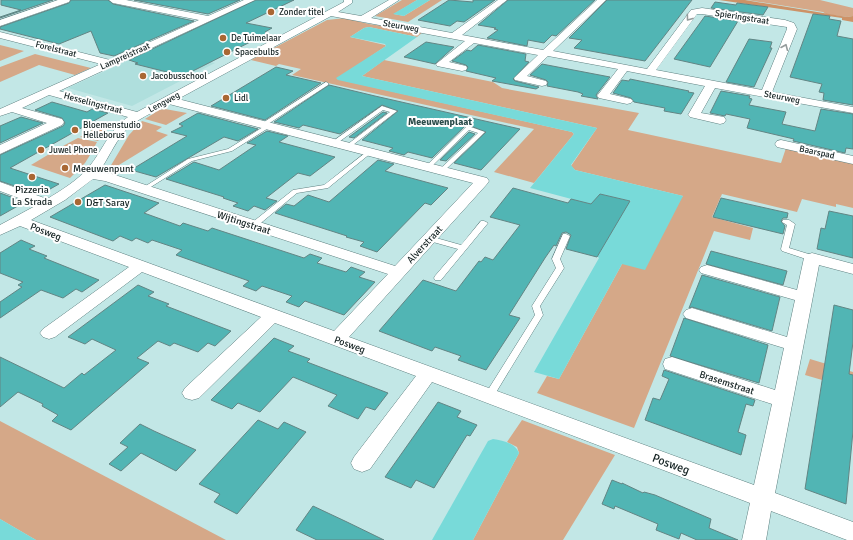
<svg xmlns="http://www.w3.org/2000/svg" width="853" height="540" font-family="Signika,sans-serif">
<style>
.built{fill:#afdfdd}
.green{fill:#d5a888}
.forest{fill:#cd9267}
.water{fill:#78dad9}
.building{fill:#51b5b4;stroke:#628584}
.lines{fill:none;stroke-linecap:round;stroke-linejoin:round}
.lane-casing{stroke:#5f8181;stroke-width:1}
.street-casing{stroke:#5f8181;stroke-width:1}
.lane{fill:#fff;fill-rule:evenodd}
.street{fill:#fff;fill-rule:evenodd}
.oneway{stroke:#959c9c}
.poi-dot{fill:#a96733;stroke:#fff;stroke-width:1.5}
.labels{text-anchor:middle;stroke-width:4;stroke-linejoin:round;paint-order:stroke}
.far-poi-label{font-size:9px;fill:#142222;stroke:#fff;text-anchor:start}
.far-street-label{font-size:9px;fill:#142222;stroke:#fff}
.far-quarter-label{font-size:10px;font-weight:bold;fill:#2a4b4a;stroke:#fff}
.poi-label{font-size:10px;fill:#142222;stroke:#fff;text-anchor:start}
.street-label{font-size:10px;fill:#142222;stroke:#fff}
.near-street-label{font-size:12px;fill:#142222;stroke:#fff}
</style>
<rect width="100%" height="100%" fill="#c2e7e6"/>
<polygon class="built" points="153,49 215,63 132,106 68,88"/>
<g class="green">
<polygon points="402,0 417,0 394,14 404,16 430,0 442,0 408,22 375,16"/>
<polygon points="747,0 820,0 853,8 853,16 847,17 826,14 823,12"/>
<polygon points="345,18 369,24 423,32 417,37 369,27 364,28 350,37 385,45 386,46 337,79 572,132 574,134 534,183 494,172 534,129 292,75 301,69 279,64 276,66 251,60 327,20"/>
<polygon points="0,45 24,51 0,61"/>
<polygon points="35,54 91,68 75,75 39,65 0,82 0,67"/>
<polygon points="384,60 493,82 502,88 512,90 639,113 628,130 781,163 786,148 853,161 853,208 836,204 836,207 802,199 797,212 722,194 712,217 753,228 750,240 714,231 634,428 537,393 547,376 559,379 622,264 683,196 575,170 571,166 597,128 362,76"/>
<polygon points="165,109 187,113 166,125 145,119 159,110"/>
<polygon points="142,121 162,127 156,131 168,135 114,168 110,167 129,135"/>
<polygon points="96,128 106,130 98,141 80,137"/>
<polygon points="78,138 97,142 91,153 63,146"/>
<polygon points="61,147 90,155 85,163 70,178 31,165"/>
<polygon points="810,359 853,372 853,389 805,375"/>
<polygon points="522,420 615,455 563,540 473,540 519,453 517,447 507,442"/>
<polygon points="0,421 226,540 36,540 0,519"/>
</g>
<polygon class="forest" points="719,0 745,0 847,17 853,16 853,22 842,20 842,18"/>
<g class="water">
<polygon points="417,0 430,0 404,16 393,14"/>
<polygon points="369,27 417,37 362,76 597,128 571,165 575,170 683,196 645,270 622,264 559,379 534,372 599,258 597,256 629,202 631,201 600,194 601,195 594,205 530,188 574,134 572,132 338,80 336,78 386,46 385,44 350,37 364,28"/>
<path d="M493,439C504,441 515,443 519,453L473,540H432L488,441Z"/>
<polygon points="0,519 36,540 0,540"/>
</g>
<g class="building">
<polygon points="1,0 53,0 0,18 0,17 21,10 1,5"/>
<polygon points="71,0 108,0 113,4 194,21 114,56 100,53 91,31 59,44 0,29 0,27 69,3"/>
<polygon points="134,0 240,0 208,14"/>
<polygon points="256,0 294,0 246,23 272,28 265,32 268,33 183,76 135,64 138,63 129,60"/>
<polygon points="449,0 473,2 473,0 495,0 464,22 457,21 450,26 418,20"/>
<polygon points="508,0 595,0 556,36 552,35 544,43 528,40 527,46 487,38 498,30 494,29 496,28 478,25"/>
<polygon points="607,0 692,0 645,61 574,48 582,40 569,38"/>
<polygon points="715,2 736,5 737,3 768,7 763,15 711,8"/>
<polygon points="813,14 830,16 829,19 841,21 837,36 853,39 853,105 823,100 824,93 819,92 822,84 790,77"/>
<polygon points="705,16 738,21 710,67 674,59"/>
<polygon points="749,39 772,42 770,48 772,48 754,87 726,82"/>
<polygon points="426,42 454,47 435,64 404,57"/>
<polygon points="478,45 526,54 525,61 529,62 513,79 515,81 539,87 536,89 492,81 496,78 466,71 468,67 466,65 452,61 467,50 471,51"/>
<polygon points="542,64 610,77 596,95 598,99 581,96 583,94 578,92 547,86 548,82 546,80 530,75"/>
<polygon points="276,67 293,71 286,75 321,83 265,120 211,106"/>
<polygon points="630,79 689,91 688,92 694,93 681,114 664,111 665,108 634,102 631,98 613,93 622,80 629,81"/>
<polygon points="329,85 375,96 520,129 481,170 454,163 486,132 468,125 465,126 432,158 408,152 404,155 389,151 393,148 362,140 398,111 382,105 340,134 303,125 299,128 274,122"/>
<polygon points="721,91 750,96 749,98 752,99 749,105 786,112 782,124 815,131 821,109 853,114 853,149 846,148 845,153 793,141 794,139 747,128 750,119 726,114 725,116 710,113"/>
<polygon points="52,102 87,112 92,109 108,113 10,168 59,184 43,193 38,194 0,181 0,155 63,126 65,123 62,118 35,110"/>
<polygon points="383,112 387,113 354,138 349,137"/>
<polygon points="198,113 258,129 238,141 224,137 156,177 131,170 187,136 171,132 183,126 179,124"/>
<polygon points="21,117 43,123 0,143 0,126"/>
<polygon points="267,131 288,136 279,142 335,157 310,176 298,173 266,198 277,201 265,210 254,206 248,211 233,206 238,203 223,198 224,197 166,179 194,162 219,170 256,145 247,143"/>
<polygon points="469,132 475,134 446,161 440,160"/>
<polygon points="378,160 394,164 385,171 448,188 431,205 425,203 377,252 360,246 364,242 346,237 347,236 275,213 286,204 294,206 308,195 329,202"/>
<polygon points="105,185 159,203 144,213 180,226 183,223 208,231 212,228 304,258 310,254 322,258 317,263 346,272 351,267 365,272 359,277 375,282 344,315 305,301 299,307 286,302 292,296 262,286 256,291 243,286 249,281 176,255 182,250 152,240 148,243 136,238 132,241 120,236 113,241 50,217"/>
<polygon points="513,188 568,203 571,199 591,204 600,194 630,201 597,257 566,249 571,235 566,232 562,233 556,246 554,245 545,258 509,315 520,318 486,370 458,360 461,356 435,347 432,351 379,331 423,280 456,291 479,261 481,262 485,257 493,260 520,225 490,217"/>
<polygon points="0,193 25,202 0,216"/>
<polygon points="721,198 788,213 787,218 783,218 781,221 785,226 783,234 713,217"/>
<polygon points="829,211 853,216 853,258 817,249 821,228 825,229"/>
<polygon points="21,240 35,246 29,249 47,256 44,258 99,280 82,292 76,289 63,298 41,290 0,318 0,302 22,287 18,285 23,282 0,273 0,253"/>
<polygon points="711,251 787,271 783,285 706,264"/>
<polygon points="702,275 780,297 772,331 692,307 689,308"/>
<polygon points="138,285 154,292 148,296 169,304 166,306 231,331 215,346 208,343 198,352 174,343 170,346 158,341 137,358 149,363 71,430 52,421 58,415 42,406 43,404 18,392 0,407 0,357 64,388 82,373 84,375 116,350 92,339 85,344 68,337"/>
<polygon points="834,305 853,310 853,342 849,374 853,375 853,431 846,504 805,489"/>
<polygon points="684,318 768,345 759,383 670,356"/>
<polygon points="274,338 294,346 288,351 310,359 307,362 388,393 375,410 366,407 358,419 328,406 337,395 293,377 260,412 238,403 232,409 211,400"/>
<polygon points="664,370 755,400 753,406 746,404 738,432 746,435 741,455 645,420 653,398 660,400 669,379 662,376"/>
<polygon points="438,402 461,411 457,417 477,425 470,436 467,435 434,488 416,480 411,488 385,477"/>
<polygon points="258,420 278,429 284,422 306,432 237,514 214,502 220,494 199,484"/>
<polygon points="140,424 154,431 196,450 176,471 141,453 121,471 109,464 128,447 120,443"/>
<polygon points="612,480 622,484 622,483 643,493 644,492 655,495 711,519 709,528 738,540 697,540 681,533 679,539 656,530 658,524 615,506 614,509 602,504"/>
<polygon points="313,506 347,522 384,540 317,540 296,530"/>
</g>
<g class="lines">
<defs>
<g id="lane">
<polygon points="326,82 328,83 328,85 268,124 271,126 270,127 232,151 192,161 146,190 144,191 141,189 188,159 228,149 263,127 260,125 261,124"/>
<polygon points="382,106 397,111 349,148 347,149 344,147 390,112 383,110 336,144 332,144 332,142"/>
<polygon points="468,126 485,132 443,172 439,172 438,171 478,133 469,130 430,168 426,168 426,166 466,127"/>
<polygon points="369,150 372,152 371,153 328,188 297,193 256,227 253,227 249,225 293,190 324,185"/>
<polygon points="783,220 789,220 795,224 789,248 815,256 816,258 815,260 809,260 782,251 781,249 787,225 782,222"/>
<polygon points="481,221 484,221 488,223 441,280 435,280 434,278 435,276 458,249 426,240 425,238 426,236 429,236 461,245"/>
<polygon points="563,234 566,234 570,236 560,259 564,268 540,306 543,315 492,399 489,400 486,399 484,396 486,393 535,315 532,306 556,268 552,259"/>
</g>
<g id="street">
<polygon points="58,0 70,0 69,2 0,26 0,20"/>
<path d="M109,0H126L208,16L244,0H255L59,91L137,112L344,2V0H352V3L338,12L361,16L389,0H399L371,18L452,33L498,0H507L462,35L543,50L597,0H606L553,51L647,69L691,10L702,8L785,20L794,23L797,29L772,92L853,107V113L715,88L701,113L724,117L726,120L724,123L720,124L690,117L688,115L705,86L627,71L610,94L631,99L633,101L631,103L627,104L599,98L597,96L618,69L548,56L527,76L546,81L547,83L546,85L542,86L515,80L514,78L538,55L474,43L449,62L466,66L467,68L466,70L462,71L437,66L436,64L465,41L331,16L178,99L487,178L489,181L487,184L349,337L754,485L772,404L665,369L663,364L665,359L672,357L775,390L784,348L686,318L683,314L686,310L692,308L787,337L795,300L701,273L699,270L701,267L707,265L797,290L804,258L806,255L812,253L853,264V274L819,265L775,493L853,522V540H847L771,511L766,540H742L750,503L432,382L370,469L362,472L354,469L351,463L354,457L416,376L275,323L199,398L192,400L185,398L182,393L185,388L261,317L142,272L55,337L49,339L43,337L40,333L43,329L129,267L20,226L0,235V225L37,205L0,191V182L47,199C62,190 78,180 89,167C103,150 109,130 128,117L49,95L22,108L62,119L64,122L62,125L0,154V145L47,123L12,112L0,116V109L101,64L0,38V32L110,60L199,20L113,3ZM697,14H702L787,27V29L762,90L656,70ZM169,104L473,183L395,266L112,174L99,172C108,159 114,144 124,132C136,119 154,112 169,104ZM93,179L105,181L388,274L334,331L31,220L65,200Z"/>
<polygon points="781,140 853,156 853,164 777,147 775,144 777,141"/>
</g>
</defs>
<use href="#lane" class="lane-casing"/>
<use href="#street" class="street-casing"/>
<use href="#lane" class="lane"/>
<use href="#street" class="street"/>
</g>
<defs><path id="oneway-chevron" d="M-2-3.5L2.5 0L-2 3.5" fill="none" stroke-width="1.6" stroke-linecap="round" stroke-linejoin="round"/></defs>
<g class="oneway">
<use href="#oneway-chevron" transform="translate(689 18) rotate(126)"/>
<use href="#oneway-chevron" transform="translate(785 47) rotate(-67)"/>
</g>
<g class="poi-dot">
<circle cx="271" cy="12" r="4"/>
<circle cx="223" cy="38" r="4"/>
<circle cx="227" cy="52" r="4"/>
<circle cx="143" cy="76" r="4"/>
<circle cx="226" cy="98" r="4"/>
<circle cx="75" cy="130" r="4"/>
<circle cx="41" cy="150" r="4"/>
<circle cx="65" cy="168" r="4"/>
<circle cx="32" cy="177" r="4"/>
<circle cx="78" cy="202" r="4"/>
</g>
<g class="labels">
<g class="far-poi-label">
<text x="279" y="15">Zonder titel</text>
<text x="231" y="41">De Tuimelaar</text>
<text x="235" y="55">Spacebulbs</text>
<text x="151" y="79">Jacobusschool</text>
<text x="234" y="101">Lidl</text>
<text x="83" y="128">Bloemenstudio<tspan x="83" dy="10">Helleborus</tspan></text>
<text x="49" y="153">Juwel Phone</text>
</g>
<g class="far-street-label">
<text transform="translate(742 17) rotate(9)" y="3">Spieringstraat</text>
<text transform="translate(401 26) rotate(10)" y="3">Steurweg</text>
<text transform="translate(56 49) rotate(14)" y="3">Forelstraat</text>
<text transform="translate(125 56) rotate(-24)" y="3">Lampreistraat</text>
<text transform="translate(782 97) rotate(11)" y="3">Steurweg</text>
<text transform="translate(164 102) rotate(-28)" y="3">Lengweg</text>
<text transform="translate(93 103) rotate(15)" y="3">Hesselingstraat</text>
<text transform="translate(817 152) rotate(12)" y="3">Baarspad</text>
</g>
<g class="far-quarter-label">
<text x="440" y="125">Meeuwenplaat</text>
</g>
<g class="poi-label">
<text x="73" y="172">Meeuwenpunt</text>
<text x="32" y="193" text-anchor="middle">Pizzeria<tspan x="32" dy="12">La Strada</tspan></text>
<text x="86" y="206">D&amp;T Saray</text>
</g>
<g class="street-label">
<text transform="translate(244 222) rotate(18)" y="4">Wijtingstraat</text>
<text transform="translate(46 231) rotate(21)" y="4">Posweg</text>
<text transform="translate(424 244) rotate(-47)" y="4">Alverstraat</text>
<text transform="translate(350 344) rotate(20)" y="4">Posweg</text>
<text transform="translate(727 382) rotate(18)" y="4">Brasemstraat</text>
</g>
<g class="near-street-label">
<text transform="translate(671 464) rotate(20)" y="4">Posweg</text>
</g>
</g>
</svg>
